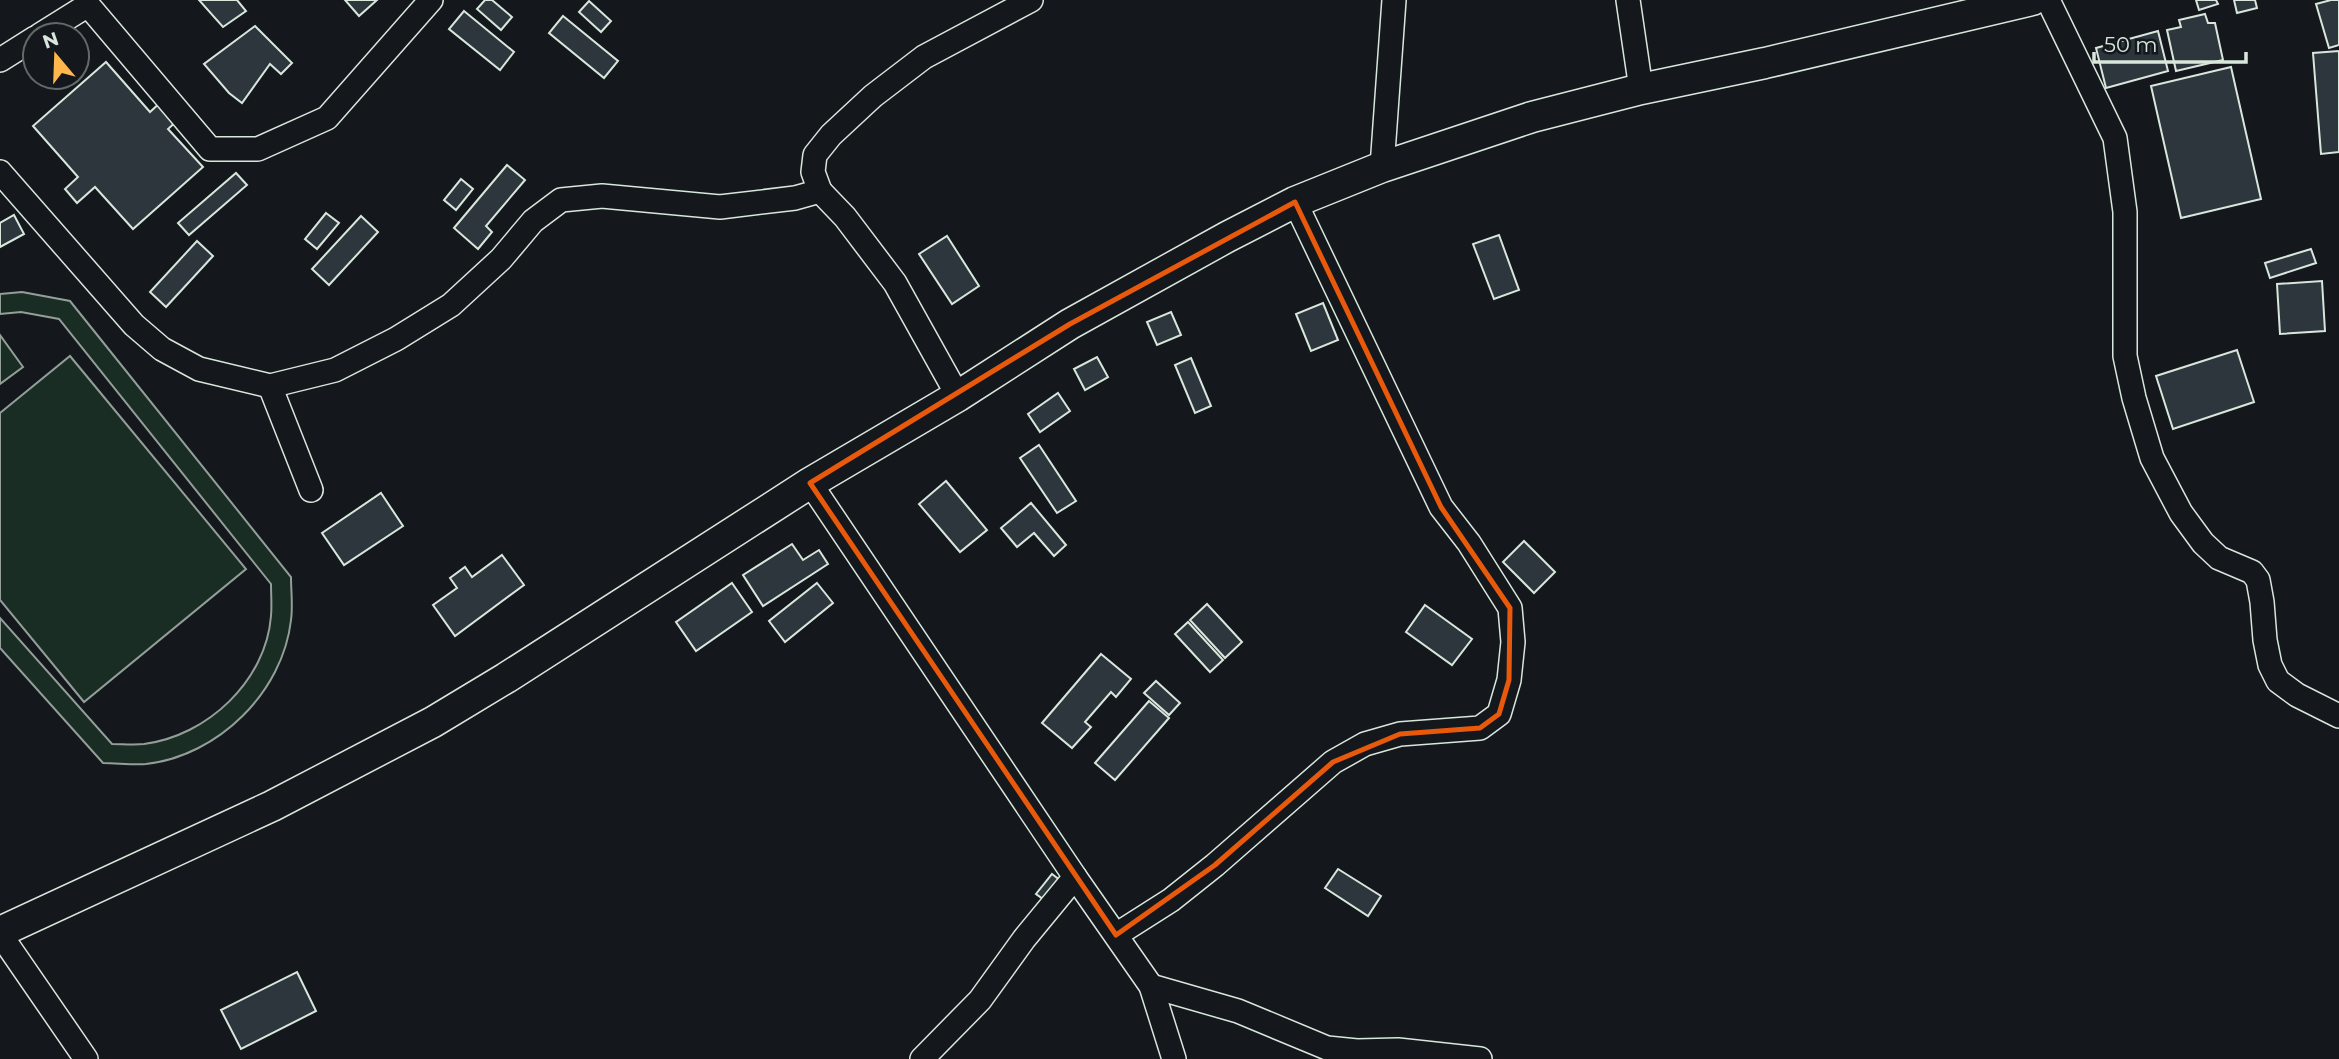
<svg xmlns="http://www.w3.org/2000/svg" width="2339" height="1059" font-family="Montserrat,sans-serif">
<style>
.grass{fill:#1a2d24;stroke:#939e99;stroke-width:2}
.building{fill:#2c363c;stroke:#d8e6dc;stroke-width:2}
.lines{fill:none;stroke-linecap:round;stroke-linejoin:round}
.minor-casing{stroke:#d8e6dc;stroke-width:26}
.major-casing{stroke:#d8e6dc;stroke-width:33}
.minor{stroke:#14181c;stroke-width:23}
.major{stroke:#14181c;stroke-width:30}
.marked{fill:none;stroke:#e8590c;stroke-width:5;stroke-linejoin:round}
</style>
<rect width="100%" height="100%" fill="#14181c"/>
<g class="grass">
<path d="M22,292L70,301L291,577C291,591 293,606 291,620C283,692 218,756 146,764C132,765 117,763 103,763L0,648V618L112,744C122,744 134,745 144,744C207,736 266,681 271,616C272,606 271,595 271,584L59,319L21,312L0,314V294Z"/>
<polygon points="0,335 23,367 0,384"/>
<polygon points="70,356 246,569 84,702 0,600 0,413"/>
</g>
<g class="building">
<polygon points="199,0 237,0 246,11 223,27"/>
<polygon points="345,0 377,0 359,16"/>
<polygon points="485,0 492,0 512,17 501,30 477,9"/>
<polygon points="2196,0 2216,0 2218,4 2199,10"/>
<polygon points="2234,0 2255,0 2257,8 2237,13"/>
<polygon points="2331,0 2339,0 2339,45 2329,48 2316,4"/>
<polygon points="589,1 611,21 601,32 579,12"/>
<polygon points="464,11 514,52 500,70 449,29"/>
<polygon points="2205,14 2208,23 2215,23 2223,60 2176,71 2167,30 2181,27 2179,20"/>
<polygon points="563,16 618,61 604,78 549,33"/>
<polygon points="255,26 292,63 281,74 270,64 242,103 229,93 204,64"/>
<polygon points="2158,31 2168,71 2106,88 2096,48"/>
<polygon points="2339,51 2339,152 2321,154 2313,53"/>
<polygon points="106,62 150,112 162,101 179,119 168,129 203,167 133,229 95,187 77,203 65,189 78,177 33,126"/>
<polygon points="2231,67 2261,199 2181,218 2151,86"/>
<polygon points="507,165 525,180 486,226 492,232 478,249 454,228"/>
<polygon points="236,173 247,185 189,235 178,223"/>
<polygon points="461,179 473,189 456,210 444,200"/>
<polygon points="326,213 339,223 317,249 305,239"/>
<polygon points="14,215 24,234 0,247 0,223"/>
<polygon points="361,216 378,232 329,285 312,269"/>
<polygon points="1499,235 1519,290 1494,299 1473,244"/>
<polygon points="947,236 979,286 952,304 919,254"/>
<polygon points="197,241 213,256 166,307 150,292"/>
<polygon points="2311,249 2316,263 2270,278 2265,263"/>
<polygon points="2322,281 2325,331 2280,334 2277,284"/>
<polygon points="1323,303 1338,340 1311,351 1296,314"/>
<polygon points="1171,312 1181,335 1157,345 1147,322"/>
<polygon points="2237,350 2254,402 2173,429 2156,376"/>
<polygon points="1097,357 1108,377 1085,390 1074,369"/>
<polygon points="1191,358 1211,406 1195,413 1175,365"/>
<polygon points="1058,393 1070,411 1040,432 1028,414"/>
<polygon points="1039,445 1076,501 1057,513 1020,458"/>
<polygon points="946,481 987,530 960,552 919,504"/>
<polygon points="381,493 403,526 344,565 322,533"/>
<polygon points="1031,503 1066,545 1054,556 1034,533 1017,547 1001,528"/>
<polygon points="1524,541 1555,572 1534,593 1503,562"/>
<polygon points="792,544 803,560 819,550 828,564 763,606 743,575"/>
<polygon points="502,555 524,585 455,636 433,605 457,588 450,578 465,567 472,577"/>
<polygon points="732,583 752,612 696,651 676,622"/>
<polygon points="817,583 833,603 785,642 769,621"/>
<polygon points="1207,604 1242,642 1225,658 1190,620"/>
<polygon points="1425,605 1472,639 1452,665 1406,632"/>
<polygon points="1188,622 1223,660 1210,672 1175,634"/>
<polygon points="1101,654 1131,679 1116,697 1111,692 1085,722 1091,727 1072,748 1042,723"/>
<polygon points="1156,681 1180,703 1169,715 1144,693"/>
<polygon points="1149,701 1169,718 1115,780 1095,763"/>
<polygon points="1338,869 1381,896 1368,916 1325,888"/>
<polygon points="1052,874 1065,884 1050,904 1036,894"/>
<polygon points="297,972 316,1011 241,1049 221,1010"/>
</g>
<g class="lines">
<defs>
<g id="minor">
<polyline points="1628,0 1641,89"/>
<polyline points="2048,0 2115,138 2125,212 2125,356 2134,398 2152,458 2181,513 2203,543 2219,558 2252,572 2258,580 2262,602 2265,640 2270,665 2278,681 2297,695 2339,716"/>
<polyline points="40,35 88,5 210,149 258,149 327,118 431,0"/>
<polyline points="0,60 35,38"/>
<polyline points="1382,167 1394,0"/>
<polyline points="0,172 134,325 162,349 199,369 270,386 335,370 396,339 451,305 501,259 533,221 561,200 602,196 720,207 795,198 820,191 845,217 895,283 958,396"/>
<polyline points="820,191 813,172 815,155 831,135 873,96 924,57 1031,0"/>
<polyline points="270,386 311,490"/>
<polyline points="810,483 1075,877 1024,939 980,1000 922,1059"/>
<polyline points="1075,877 1151,986 1174,1059"/>
<polyline points="0,934 86,1059"/>
<polyline points="1116,935 1171,900 1215,865 1333,762 1365,744 1400,734 1480,728 1499,714 1509,680 1513,642 1510,608 1469,543 1441,507 1295,202"/>
<polyline points="1151,986 1238,1011 1327,1048 1357,1051 1398,1050 1480,1059"/>
</g>
<polyline id="major" points="0,932 272,806 433,722 506,678 810,483 958,396 1070,324 1227,237 1295,202 1382,167 1532,117 1641,89 1765,63 2032,0"/>
</defs>
<use href="#minor" class="minor-casing"/>
<use href="#major" class="major-casing"/>
<use href="#minor" class="minor"/>
<use href="#major" class="major"/>
</g>
<path class="marked" d="M1295,202L1441,507L1510,608L1509,680L1499,714L1480,728L1400,734L1333,762L1215,865L1116,935L810,483L1070,324Z"/>
<g transform="translate(56 56) rotate(341)"><circle r="33" fill="#14181c" stroke="#626a69" stroke-width="2"/>
<path d="M0-5L12 26L0 18L-12 26Z" fill="#ffb74d"/>
<text y="-10" font-size="19" font-weight="bold" text-anchor="middle" fill="#d8e6dc">N</text>
</g>
<path d="M2094 52v10h152v-10" fill="none" stroke="#d8e6dc" stroke-width="3.5"/>
<text x="2104" y="52" font-size="21" fill="#d8e6dc" stroke="#14181c" stroke-width="5" paint-order="stroke">50 m</text>
</svg>
